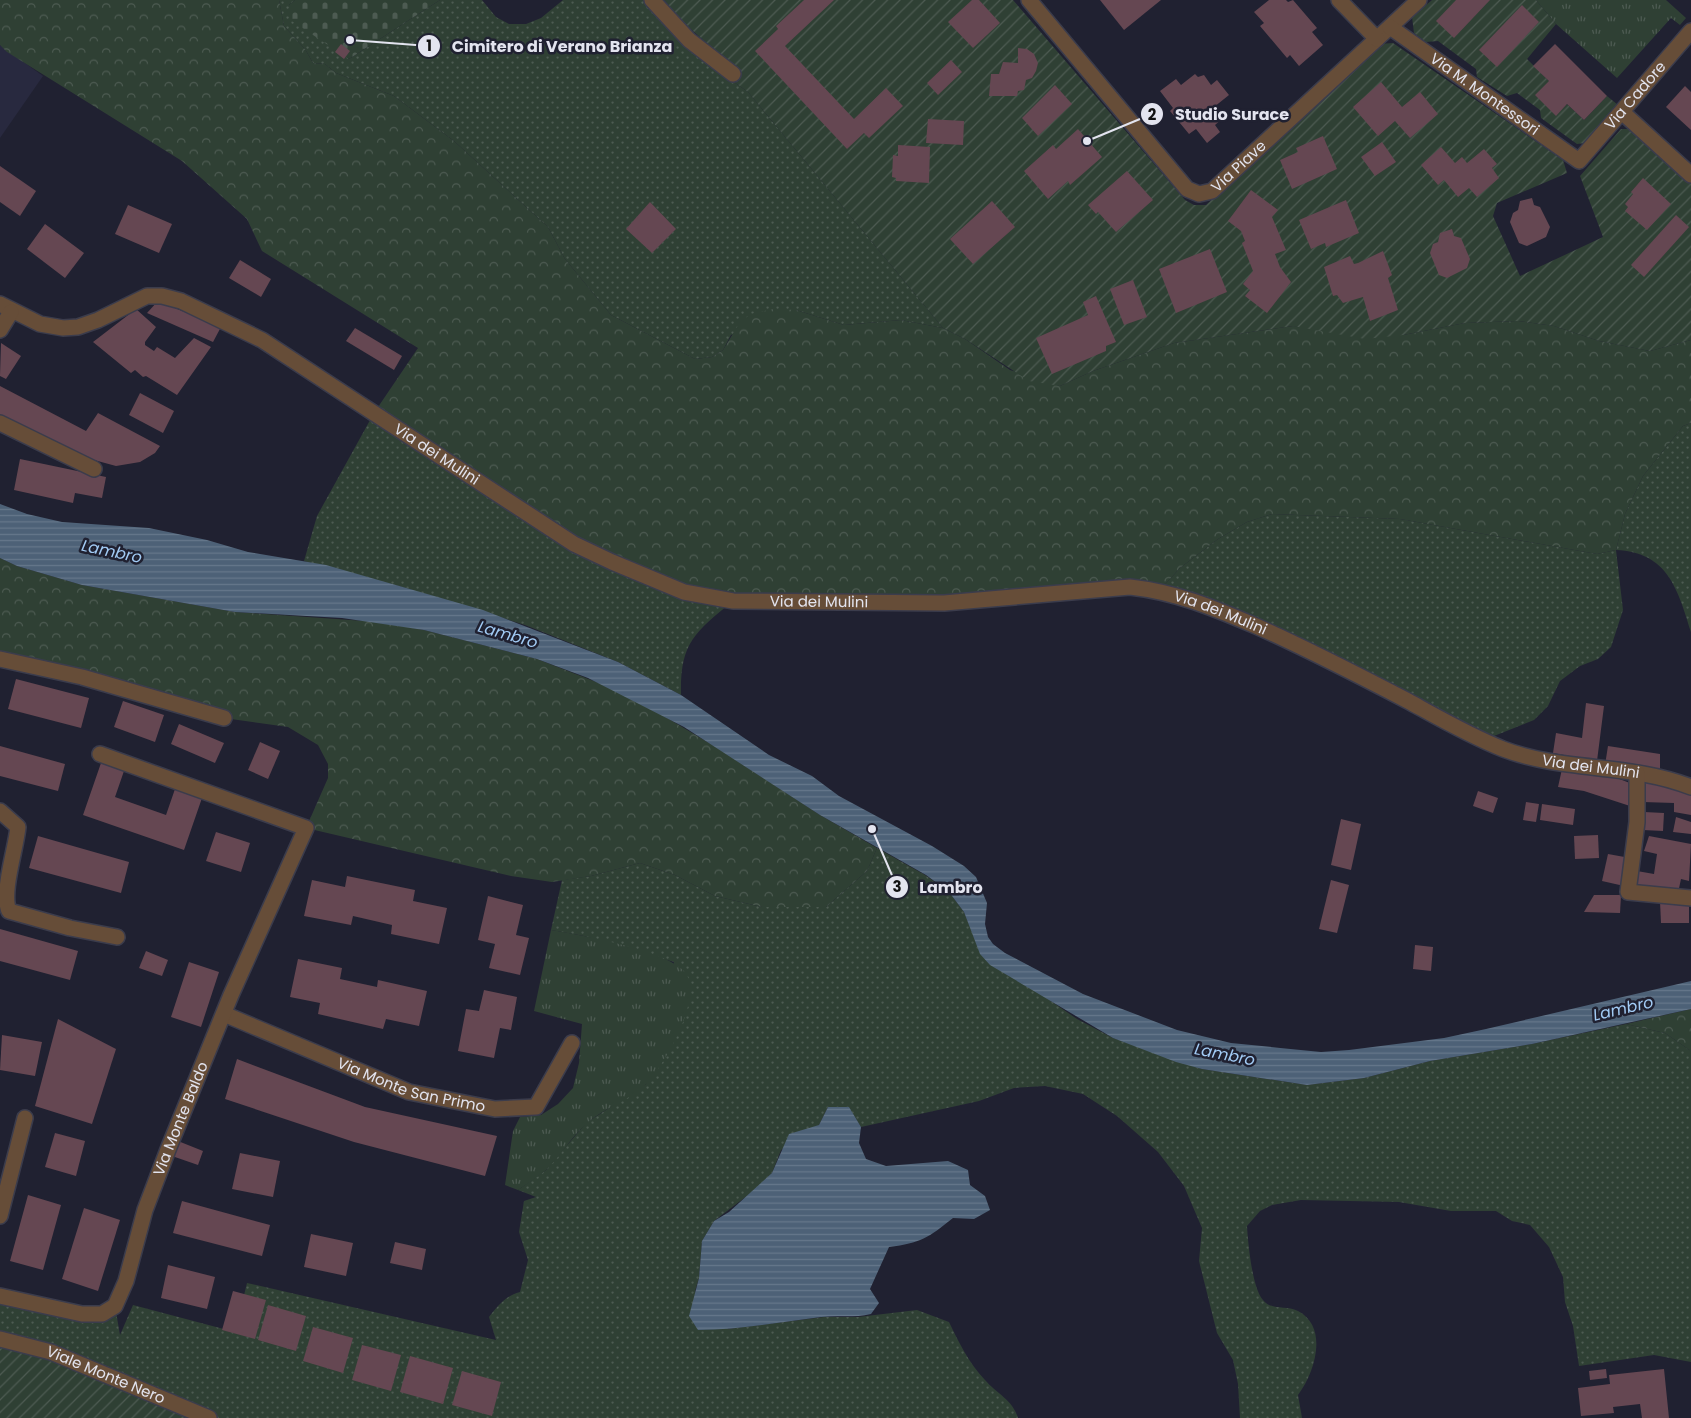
<svg xmlns="http://www.w3.org/2000/svg" width="1691" height="1418" font-family="Poppins,sans-serif">
<style>
.built{fill:#28293f}
.grass{fill:url(#grass-dots)}
.forest{fill:url(#forest-crowns)}
.cemetery{fill:url(#cemetery-stones)}
.park{fill:url(#park-tufts)}
.garden{fill:url(#garden-furrows)}
.water{fill:url(#water-rules)}
.building{fill:#654752}
.lines{fill:none;stroke-linecap:round;stroke-linejoin:round}
.minor-casing{stroke:#3b3c4c;stroke-width:18}
.minor{stroke:#664d38;stroke-width:15}
.labels{text-anchor:middle;stroke-width:5;stroke-linejoin:round;paint-order:stroke}
.street-label{font-size:15px;fill:#e3e4ef;stroke:#202131}
.water-label{font-size:16px;font-style:italic;fill:#a2cbf5;stroke:#202131}
.leader{fill:none;stroke:#e3e4ef;stroke-width:2}
.callout-dot{fill:#e3e4ef;stroke:#202131;stroke-width:2}
.mark-label{font-size:15px;text-anchor:middle;font-weight:bold;fill:#111}
.callout-label{font-size:16px;text-anchor:middle;font-weight:bold;fill:#e3e4ef;stroke:#202131;stroke-width:5;stroke-linejoin:round;paint-order:stroke}
</style>
<defs>
<pattern id="grass-dots" width="8" height="8" patternUnits="userSpaceOnUse" patternTransform="scale(1.25)"><rect width="8" height="8" fill="#2f4034"/><path d="M2 2h.1M6 6h.1" fill="none" stroke="#4d5b52" stroke-width="1.8" stroke-linecap="round"/></pattern>
<pattern id="forest-crowns" width="20" height="18" patternUnits="userSpaceOnUse" patternTransform="scale(1.25)"><rect width="20" height="18" fill="#2f4034"/><path d="M2 6a3 3 0 1 1 6 0M12 15a3 3 0 1 1 6 0" fill="none" stroke="#4d5b52"/></pattern>
<pattern id="cemetery-stones" width="16" height="16" patternUnits="userSpaceOnUse" patternTransform="scale(1.25)"><rect width="16" height="16" fill="#2f4034"/><path d="M2 7V4a2 2 0 0 1 4 0v3zM10 15v-3a2 2 0 0 1 4 0v3z" fill="#4d5b52"/></pattern>
<pattern id="park-tufts" width="24" height="20" patternUnits="userSpaceOnUse" patternTransform="scale(1.25)"><rect width="24" height="20" fill="#2f4034"/><path d="M3 7l-1-3M5 7V3M7 7l1-3M15 17l-1-3M17 17v-4M19 17l1-3" fill="none" stroke="#4d5b52"/></pattern>
<pattern id="garden-furrows" width="10" height="10" patternUnits="userSpaceOnUse" patternTransform="scale(1.25)"><rect width="10" height="10" fill="#2f4034"/><path d="M-1 1l2-2M0 10L10 0M9 11l2-2" fill="none" stroke="#4d5b52"/></pattern>
<pattern id="water-rules" width="6" height="5" patternUnits="userSpaceOnUse" patternTransform="scale(1.25)"><rect width="6" height="5" fill="#4d6177"/><path d="M0 2.5h6" fill="none" stroke="#66788b"/></pattern>
</defs>
<rect width="100%" height="100%" fill="#202131"/>
<polygon class="built" points="0,45 43,76 0,138"/>
<g class="grass">
<polygon points="279,0 295,0 289,5 349,59 440,0 482,0 496,17 509,24 526,24 541,18 563,0 648,0 720,72 748,92 943,328 901,320 844,325 796,310 731,335 723,350 712,357 695,359 611,315 565,259 548,227 454,141 394,96 336,73 325,64 313,63 305,49 284,26"/>
<path d="M374,413L733,601C694,633 680,643 681,695L618,662L525,625L402,587L304,561L317,516Z"/>
<path d="M1691,423V632C1678,590 1668,552 1616,550L1623,610L1611,647L1598,659L1580,666L1560,681L1548,706L1534,720L1484,740L1428,712L1160,590L1180,568L1218,539L1247,522L1272,514L1400,519L1597,554L1616,550L1625,514L1643,476L1683,426Z"/>
<path d="M877,848L925,875L949,892L964,912L970,926L1032,988L1077,1019L1113,1038L1202,1069L1307,1085L1364,1078L1430,1061L1532,1044L1626,1024L1665,1033L1691,1051V1362L1654,1355L1579,1366L1573,1326L1565,1302L1563,1277L1549,1247L1530,1225L1512,1221L1496,1211H1451L1399,1202L1301,1200L1272,1205L1260,1211L1247,1226C1248,1242 1252,1288 1263,1300C1272,1311 1285,1305 1298,1311C1329,1327 1315,1373 1298,1395L1302,1418H1240L1238,1384L1233,1360L1217,1333L1199,1261L1202,1228L1184,1186L1158,1152L1117,1116L1083,1094L1045,1086L1014,1088L979,1101L861,1127L849,1108L828,1107L819,1125L781,1150L772,1173L760,1186L714,1221L702,1241L699,1278L695,1291L728,1329L824,1317H858L917,1310L949,1322C959,1343 969,1363 985,1380C996,1393 1013,1400 1018,1418H209L0,1339V1296L48,1308L115,1306L120,1335L133,1305L235,1332L247,1283L496,1340L489,1317C498,1306 505,1296 520,1292L528,1260L519,1232L524,1201L536,1197L518,1190L546,1170L586,1123L646,1084L674,962L584,936L551,930L562,880L591,876L640,863L675,875L715,896L762,907H826L867,871Z"/>
</g>
<g class="forest">
<polygon points="0,0 279,0 284,26 305,49 313,63 325,64 336,73 394,96 454,141 548,227 565,259 611,315 695,359 712,357 723,350 740,322 751,314 773,309 796,310 844,325 901,320 943,328 965,339 1010,370 1060,386 1093,371 1174,343 1293,326 1403,335 1465,323 1518,321 1554,326 1599,341 1650,351 1691,340 1691,423 1683,426 1643,476 1625,514 1616,550 1597,554 1400,519 1272,514 1247,522 1218,539 1180,568 1160,590 1036,596 733,601 612,562 374,413 418,348 262,251 247,219 182,161 7,52 0,45"/>
<polygon points="0,558 17,566 82,585 235,612 379,622 424,630 537,659 609,687 657,712 719,749 820,815 877,848 867,871 826,907 762,907 715,896 675,875 640,863 591,876 552,882 511,876 306,828 328,778 328,764 318,745 288,727 224,718 0,659"/>
<polygon points="1691,1009 1691,1051 1665,1033 1626,1024"/>
</g>
<polygon class="cemetery" points="295,0 440,0 349,59 292,21 289,5"/>
<g class="park">
<polygon points="1536,0 1666,0 1686,18 1680,25 1671,18 1617,78 1556,24"/>
<path d="M551,930C581,935 664,950 684,971C706,994 664,1066 646,1084C629,1101 603,1108 586,1124C571,1137 561,1156 546,1170C538,1177 528,1183 518,1190L505,1185L513,1131L520,1117L541,1115L558,1104L573,1088L579,1063L582,1024L534,1011Z"/>
</g>
<g class="garden">
<polygon points="664,0 1013,0 1185,200 1194,205 1206,205 1379,44 1393,43 1563,160 1567,173 1497,203 1493,216 1520,276 1603,237 1580,176 1621,129 1633,129 1691,183 1691,340 1650,351 1599,341 1554,326 1518,321 1465,323 1403,335 1365,339 1293,326 1174,343 1093,371 1060,386 1029,381 965,339 943,328 748,92 720,72 718,53 685,24"/>
<polygon points="1432,0 1536,0 1556,24 1527,59 1549,81 1556,115 1567,104 1584,120 1607,96 1618,105 1585,143 1577,144 1541,118 1540,110 1517,93 1507,96 1477,77 1476,69 1438,41 1426,42 1414,33 1412,17"/>
<polygon points="0,1345 45,1357 192,1418 0,1418"/>
</g>
<g class="water">
<polygon points="0,504 27,514 62,522 149,528 207,540 248,552 326,565 483,610 618,662 681,695 769,755 812,776 839,796 932,846 964,866 976,877 987,903 985,924 988,937 993,944 1005,953 1083,994 1177,1030 1231,1043 1321,1052 1349,1050 1444,1038 1486,1029 1691,981 1691,1009 1532,1044 1430,1061 1364,1078 1307,1085 1202,1069 1176,1062 1113,1038 990,965 980,954 964,912 949,892 926,875 820,815 684,727 588,678 537,659 424,630 342,618 235,612 82,585 17,566 0,558"/>
<path d="M828,1107H849L861,1127L859,1143L866,1159L886,1166L948,1161L968,1170L970,1185L985,1196L990,1210L974,1219L953,1218C928,1238 921,1243 889,1247L870,1289L879,1303L871,1314C854,1318 838,1315 821,1317C780,1322 739,1330 698,1330L689,1316L699,1278L702,1241L714,1221L729,1212L772,1173L789,1134L819,1125Z"/>
</g>
<g class="building">
<polygon points="804,0 834,0 785,46 854,119 886,88 903,106 869,138 864,133 847,149 755,51 778,29 776,26"/>
<polygon points="972,0 979,0 1000,23 973,48 948,22"/>
<polygon points="1100,0 1161,0 1124,30"/>
<polygon points="1269,0 1286,0 1288,2 1293,0 1317,28 1312,32 1323,45 1299,66 1290,55 1287,58 1260,26 1264,23 1254,12"/>
<polygon points="1456,0 1490,0 1454,38 1436,21"/>
<polygon points="1522,5 1539,22 1497,67 1479,50"/>
<polygon points="341,44 350,51 344,59 335,52"/>
<polygon points="1555,44 1607,96 1584,120 1567,104 1556,116 1535,95 1549,81 1533,66"/>
<polygon points="1018,48 1027,49 1034,54 1038,63 1036,71 1032,78 1026,80 1024,90 1018,91 1017,96 989,96 991,74 999,74 1003,62 1018,63"/>
<polygon points="951,60 962,72 938,95 927,83"/>
<polygon points="1195,74 1198,77 1204,75 1211,85 1217,80 1229,95 1214,107 1223,118 1215,125 1220,132 1207,143 1196,129 1189,134 1170,111 1173,108 1160,91 1176,79 1181,85"/>
<polygon points="1381,82 1402,107 1420,92 1438,114 1410,138 1395,121 1378,136 1353,107"/>
<polygon points="1055,85 1072,104 1038,136 1022,118"/>
<polygon points="1685,86 1691,92 1691,130 1666,107"/>
<polygon points="928,119 964,121 963,145 926,143"/>
<polygon points="1078,129 1102,157 1070,185 1068,181 1048,199 1024,171 1053,145 1056,149"/>
<polygon points="1323,136 1337,169 1292,189 1280,160 1298,152 1296,148"/>
<polygon points="1382,142 1396,162 1375,176 1361,157"/>
<polygon points="898,145 930,147 929,183 896,181 896,178 892,177 893,155 898,156"/>
<polygon points="1441,147 1455,163 1462,157 1467,163 1484,149 1497,164 1492,168 1499,178 1477,197 1469,188 1458,197 1444,180 1438,185 1421,165"/>
<polygon points="0,166 36,191 20,216 0,202"/>
<polygon points="1127,171 1153,200 1116,232 1098,212 1096,214 1088,205"/>
<polygon points="1643,178 1671,204 1647,230 1625,211 1628,207 1625,204 1633,194 1631,192"/>
<polygon points="1251,190 1278,210 1272,217 1286,250 1275,254 1280,267 1291,282 1267,313 1245,296 1250,290 1243,284 1253,271 1242,243 1245,241 1241,231 1228,221"/>
<polygon points="1532,198 1534,205 1540,207 1550,227 1546,237 1527,246 1519,243 1510,222 1513,213 1518,210 1520,201"/>
<polygon points="1346,200 1359,233 1326,247 1325,243 1311,249 1299,220"/>
<polygon points="992,201 1015,227 973,264 950,239"/>
<polygon points="650,202 676,229 652,253 626,229"/>
<polygon points="128,205 172,224 159,253 115,234"/>
<polygon points="1676,215 1689,227 1644,277 1631,265"/>
<polygon points="45,224 84,253 65,278 27,249"/>
<polygon points="1452,229 1454,236 1461,238 1470,259 1467,268 1447,278 1439,275 1430,253 1433,244 1438,242 1440,233"/>
<polygon points="1210,249 1227,292 1176,313 1159,269"/>
<polygon points="1383,251 1392,275 1388,278 1398,310 1370,321 1363,297 1343,303 1337,295 1333,296 1324,267 1350,256 1354,264 1358,263"/>
<polygon points="240,260 271,279 261,297 229,278"/>
<polygon points="1133,280 1147,317 1124,325 1110,289"/>
<polygon points="1096,296 1116,342 1106,346 1106,351 1052,374 1036,338 1088,315 1083,302"/>
<polygon points="158,301 221,327 213,342 147,313"/>
<polygon points="136,309 156,327 145,342 145,345 154,351 157,347 175,358 194,338 211,347 177,395 146,376 143,377 135,370 131,373 93,342"/>
<polygon points="355,328 402,356 394,370 346,341"/>
<polygon points="1,343 21,356 6,379 0,376"/>
<polygon points="0,386 86,431 98,413 160,446 155,453 140,462 116,466 83,457 0,415"/>
<polygon points="140,393 174,411 163,433 129,415"/>
<polygon points="20,459 106,477 102,498 75,493 73,503 14,490"/>
<polygon points="16,679 89,698 81,728 8,709"/>
<polygon points="123,701 164,715 155,742 114,727"/>
<polygon points="1586,703 1604,706 1597,761 1553,753 1556,733 1582,738"/>
<polygon points="179,724 224,743 215,763 171,744"/>
<polygon points="260,742 280,751 268,779 248,770"/>
<polygon points="0,746 65,764 58,791 0,776"/>
<polygon points="1608,746 1660,754 1660,770 1605,765"/>
<polygon points="101,763 124,771 115,797 166,815 175,789 202,798 184,850 83,815"/>
<polygon points="1562,769 1609,775 1635,785 1630,806 1584,791 1558,787"/>
<polygon points="1658,780 1691,792 1691,815 1674,812 1674,803 1643,802 1642,782"/>
<polygon points="1478,791 1498,798 1493,813 1473,806"/>
<polygon points="1526,802 1539,804 1536,822 1523,820"/>
<polygon points="1542,804 1575,809 1573,825 1540,820"/>
<polygon points="1644,812 1664,813 1663,831 1643,830"/>
<polygon points="1676,817 1691,822 1691,834 1673,832"/>
<polygon points="1341,819 1361,824 1351,870 1331,865"/>
<polygon points="216,832 250,843 241,872 206,861"/>
<polygon points="1598,835 1599,858 1575,859 1574,836"/>
<polygon points="38,836 129,862 121,893 29,868"/>
<polygon points="1649,836 1691,844 1689,881 1681,879 1678,893 1632,887 1637,871 1654,874 1657,854 1644,851"/>
<polygon points="1608,854 1630,858 1624,886 1602,881"/>
<polygon points="347,876 415,890 413,901 447,908 439,944 391,934 392,925 353,916 351,925 304,916 312,880 345,887"/>
<polygon points="1331,880 1349,885 1337,933 1319,929"/>
<polygon points="1594,895 1621,895 1620,913 1584,912"/>
<polygon points="488,896 523,905 516,935 529,938 520,975 489,968 495,944 478,940"/>
<polygon points="1660,901 1689,901 1689,923 1661,923"/>
<polygon points="0,929 78,951 70,980 0,961"/>
<polygon points="1415,945 1433,947 1431,971 1413,969"/>
<polygon points="146,951 168,960 162,976 139,968"/>
<polygon points="298,959 342,968 340,979 377,987 378,980 427,991 419,1026 386,1019 383,1029 318,1014 320,1003 290,997"/>
<polygon points="189,962 219,972 201,1027 171,1017"/>
<polygon points="484,990 517,997 511,1030 500,1028 494,1058 458,1051 466,1009 479,1011"/>
<polygon points="58,1019 116,1049 92,1124 35,1106"/>
<polygon points="2,1035 42,1042 35,1076 0,1070"/>
<polygon points="237,1059 365,1107 497,1136 485,1176 354,1142 225,1099"/>
<polygon points="55,1133 85,1141 76,1176 45,1167"/>
<polygon points="178,1141 203,1151 198,1165 172,1156"/>
<polygon points="240,1153 280,1161 273,1197 232,1189"/>
<polygon points="28,1195 61,1205 43,1270 10,1261"/>
<polygon points="182,1201 270,1225 262,1256 173,1233"/>
<polygon points="84,1208 120,1220 98,1291 62,1279"/>
<polygon points="311,1234 353,1243 346,1276 304,1267"/>
<polygon points="395,1242 426,1249 422,1270 390,1263"/>
<polygon points="168,1265 215,1277 207,1309 161,1298"/>
<polygon points="233,1291 266,1300 255,1339 222,1330"/>
<polygon points="268,1305 306,1316 296,1351 258,1340"/>
<polygon points="313,1327 353,1338 343,1373 303,1361"/>
<polygon points="362,1345 401,1355 391,1391 352,1380"/>
<polygon points="410,1356 453,1368 443,1404 400,1392"/>
<polygon points="1606,1369 1607,1378 1590,1380 1589,1371"/>
<polygon points="1664,1369 1669,1418 1642,1418 1640,1404 1613,1407 1614,1413 1581,1416 1578,1388 1610,1384 1609,1375"/>
<polygon points="462,1371 501,1382 492,1416 452,1405"/>
</g>
<g class="lines">
<defs>
<g id="minor">
<polyline points="652,0 689,40 733,74"/>
<path id="s1" d="M1029,0L1187,189L1199,194L1212,191L1419,0"/>
<polyline points="1339,0 1377,39"/>
<path id="s2" d="M1390,27L1579,161L1691,31"/>
<polyline points="1622,112 1691,175"/>
<path id="s3" d="M0,304L40,324L63,328L78,327L98,320L147,296H162L181,301L262,340L574,544L612,562L684,592L733,601L944,603L1130,587C1176,592 1214,608 1256,626C1308,649 1358,675 1408,701C1439,718 1470,736 1503,749C1563,772 1631,763 1691,787"/>
<polyline points="0,330 11,312"/>
<polyline points="0,423 94,469"/>
<polyline points="0,659 82,677 224,718"/>
<polyline points="1637,773 1637,822 1628,892 1691,898"/>
<path d="M0,811L18,827C16,849 1,893 9,911L70,928L117,937"/>
<path id="s4" d="M224,1014L409,1092L495,1109L536,1107L572,1043"/>
<polyline points="0,1216 25,1118"/>
<path id="s5" d="M0,1296L82,1314H102L115,1306L126,1281L145,1210L169,1147L231,995L306,828L100,754"/>
<path id="s6" d="M0,1339L51,1352L209,1418"/>
</g>
</defs>
<use href="#minor" class="minor-casing"/>
<use href="#minor" class="minor"/>
</g>
<g class="labels">
<g class="street-label">
<text dy="5" stroke="none"><textPath href="#s2" startOffset="116">Via M. Montessori</textPath></text>
<text dy="5" stroke="none"><textPath href="#s2" startOffset="318">Via Cadore</textPath></text>
<text dy="5" stroke="none"><textPath href="#s1" startOffset="309">Via Piave</textPath></text>
<text dy="5" stroke="none"><textPath href="#s3" startOffset="492">Via dei Mulini</textPath></text>
<text dy="5" stroke="none"><textPath href="#s3" startOffset="912">Via dei Mulini</textPath></text>
<text dy="5" stroke="none"><textPath href="#s3" startOffset="1318">Via dei Mulini</textPath></text>
<text dy="5" stroke="none"><textPath href="#s3" startOffset="1722">Via dei Mulini</textPath></text>
<text dy="5" stroke="none"><textPath href="#s4" startOffset="201">Via Monte San Primo</textPath></text>
<text dy="5" stroke="none"><textPath href="#s5" startOffset="318">Via Monte Baldo</textPath></text>
<text dy="5" stroke="none"><textPath href="#s6" startOffset="112">Viale Monte Nero</textPath></text>
</g>
<g class="water-label">
<text transform="translate(112 551) rotate(12)" y="6">Lambro</text>
<text transform="translate(508 634) rotate(16)" y="6">Lambro</text>
<text transform="translate(1623 1008) rotate(-13)" y="6">Lambro</text>
<text transform="translate(1225 1054) rotate(11)" y="6">Lambro</text>
</g>
</g>
<path class="leader" d="M350 40L429 46M1087 141L1152 114M872 829L897 887"/>
<g class="callout-dot">
<circle cx="350" cy="40" r="5"/>
<circle cx="1087" cy="141" r="5"/>
<circle cx="872" cy="829" r="5"/>
<circle cx="429" cy="46" r="12"/>
<circle cx="1152" cy="114" r="12"/>
<circle cx="897" cy="887" r="12"/>
</g>
<g class="mark-label">
<text x="429" y="51">1</text>
<text x="1152" y="120">2</text>
<text x="897" y="892">3</text>
</g>
<g class="callout-label">
<text x="562" y="52">Cimitero di Verano Brianza</text>
<text x="1232" y="120">Studio Surace</text>
<text x="951" y="893">Lambro</text>
</g>
</svg>
